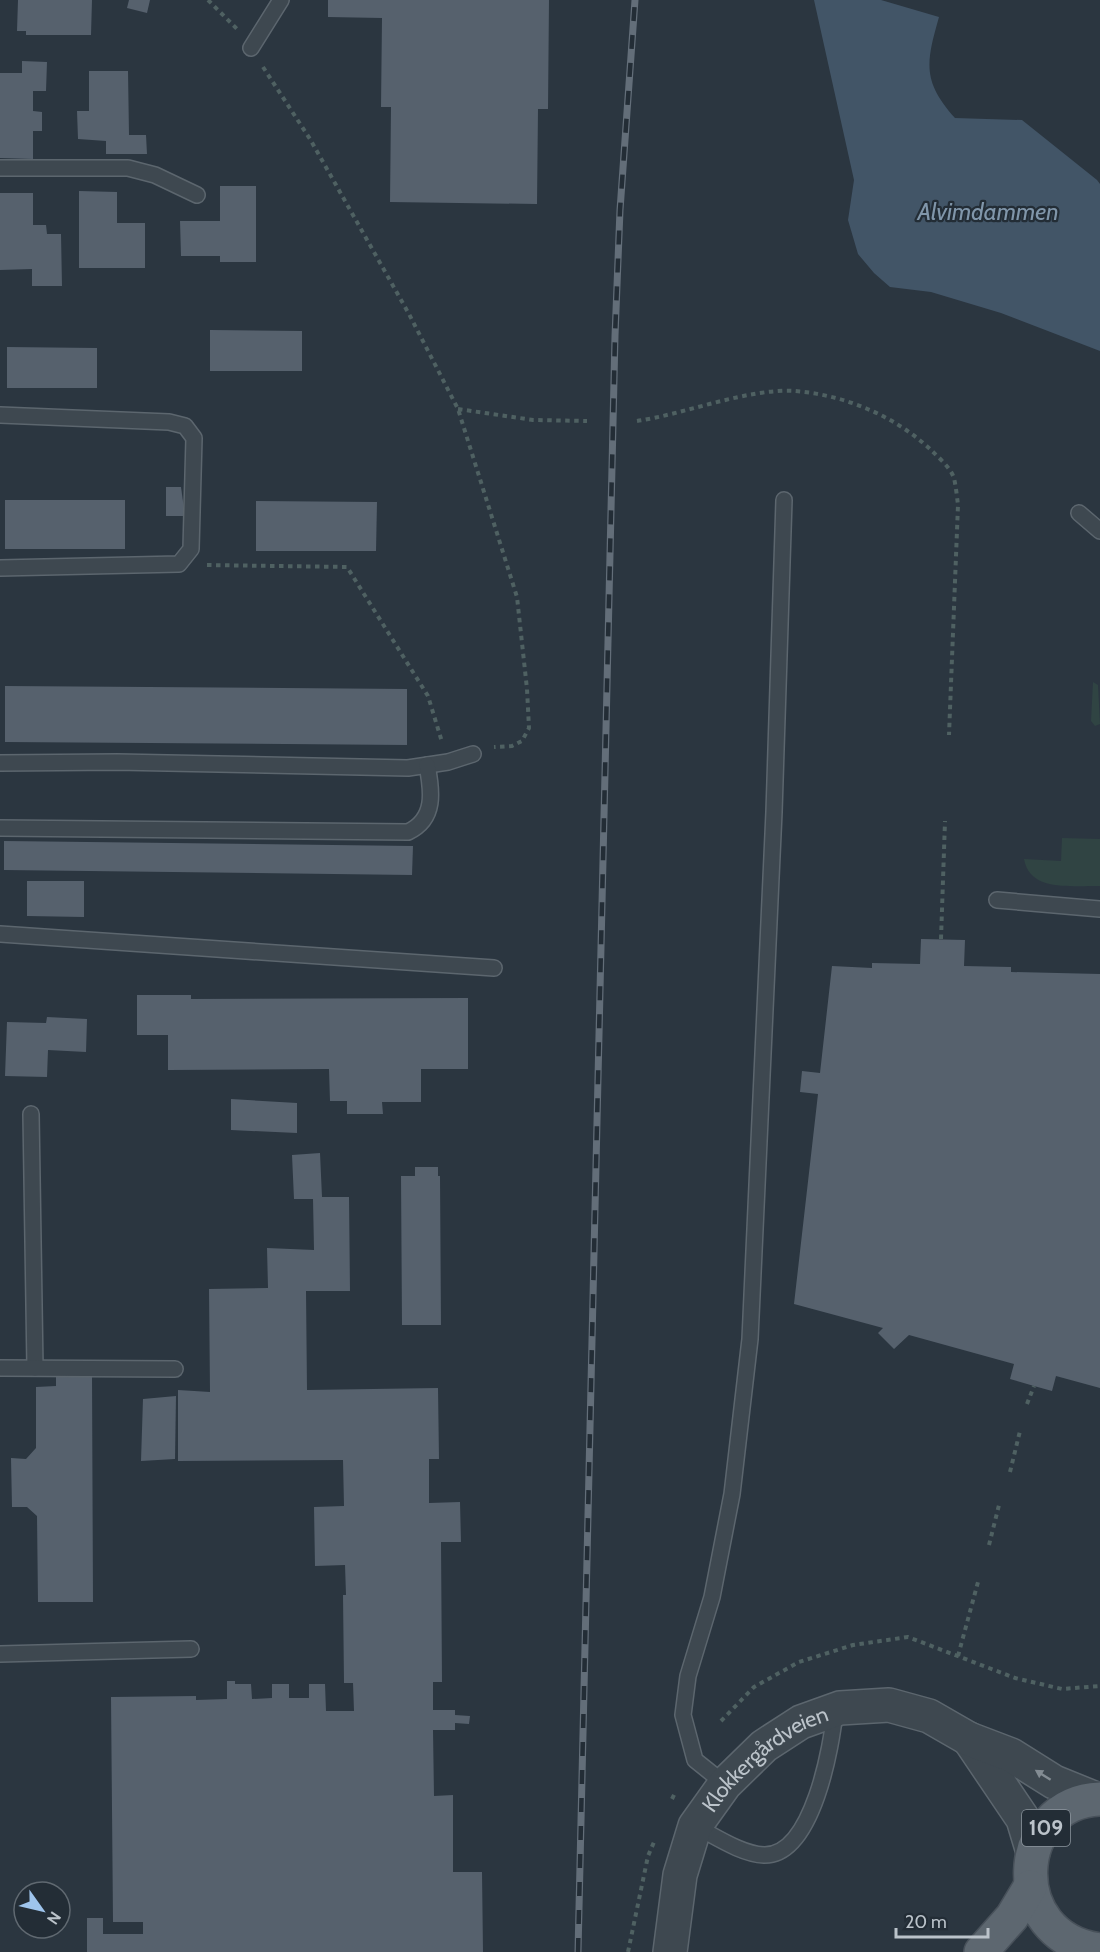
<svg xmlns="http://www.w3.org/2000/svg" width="1100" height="1952" font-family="Cabin,sans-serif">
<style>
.green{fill:#304443}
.water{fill:#425567}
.building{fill:#56616d}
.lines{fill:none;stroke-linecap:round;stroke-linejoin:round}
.service-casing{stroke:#5c666e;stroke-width:18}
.tertiary-casing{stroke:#5c666e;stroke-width:36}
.primary-casing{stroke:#48515a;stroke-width:36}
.path{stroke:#4f6162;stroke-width:4;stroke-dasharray:4.5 4.5;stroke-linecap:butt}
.service{stroke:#3e4850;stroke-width:15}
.tertiary{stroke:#3e4850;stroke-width:33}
.primary{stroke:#5d6770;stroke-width:33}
.rail-casing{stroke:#636e79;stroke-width:7}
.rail{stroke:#232d36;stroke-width:4.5;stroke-dasharray:14;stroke-linecap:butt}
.oneway{fill:#838c93}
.labels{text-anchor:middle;stroke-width:4.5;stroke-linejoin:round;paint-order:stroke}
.shield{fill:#232d36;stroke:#8d969e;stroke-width:1.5}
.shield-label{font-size:21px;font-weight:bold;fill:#bbc3ca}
.street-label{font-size:22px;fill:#bbc3ca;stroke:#232d36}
.water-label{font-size:24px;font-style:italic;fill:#8096aa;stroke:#232d36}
</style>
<rect width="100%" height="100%" fill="#2b3640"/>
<g class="green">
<polygon points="1093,682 1098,685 1100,724 1095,726 1091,721"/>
<path d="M1062,838L1100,839V886C1073,885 1030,893 1024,859L1061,861Z"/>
</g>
<path class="water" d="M814,0H881L939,17C926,63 922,81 955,118L1022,120L1097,180L1100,184V351L1001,313L931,292L890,287L874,273L858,254L848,220L854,180Z"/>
<g class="building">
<polygon points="18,0 92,0 91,35 26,35 26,31 17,31"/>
<polygon points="129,0 150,0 147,13 127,8"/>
<polygon points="328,0 549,0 548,109 538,109 537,204 390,202 391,107 381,107 382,18 328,17"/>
<polygon points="22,61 47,62 46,91 33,91 33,111 42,112 42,131 33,131 33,159 0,158 0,73 22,73"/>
<polygon points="89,71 128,71 129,135 146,135 147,154 106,154 106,141 78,139 77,111 89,111"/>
<polygon points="220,186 256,186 256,262 220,262 220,256 181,256 180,221 220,221"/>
<polygon points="79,191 117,192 117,223 145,223 145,268 79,268"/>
<polygon points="0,193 33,193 33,225 46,225 47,234 61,234 62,286 32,286 32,269 0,270"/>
<polygon points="210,330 302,331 302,371 210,371"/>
<polygon points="7,347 97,348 97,388 7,388"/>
<polygon points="166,487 181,487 185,516 166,516"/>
<rect x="5" y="500" width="120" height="49"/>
<polygon points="256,501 377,502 376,551 256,551"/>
<polygon points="5,686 407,689 407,745 5,742"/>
<polygon points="4,841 413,846 412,875 4,870"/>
<polygon points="27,881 84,881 84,917 27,916"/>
<polygon points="921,939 965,940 964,966 1011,967 1011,972 1100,974 1100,1388 1056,1376 1052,1391 1034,1386 1010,1379 1014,1364 909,1335 894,1349 878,1333 883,1328 794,1304 818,1094 800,1092 802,1071 820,1073 832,966 872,968 872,963 920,964"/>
<polygon points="137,995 191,995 191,999 468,998 468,1069 421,1069 421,1102 382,1102 383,1114 347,1114 347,1101 330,1101 329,1069 168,1070 168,1035 137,1035"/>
<polygon points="47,1017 87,1019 86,1052 48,1050 47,1077 5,1076 7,1022 46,1023"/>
<polygon points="231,1099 297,1103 297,1133 231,1130"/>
<polygon points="320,1153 322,1197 349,1197 350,1291 306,1291 307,1390 438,1388 439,1459 429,1459 429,1503 460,1502 461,1542 441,1542 442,1682 433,1682 433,1710 455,1710 455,1715 470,1716 469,1724 455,1723 455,1730 433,1730 434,1796 453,1795 453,1872 482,1872 483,1952 87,1952 87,1918 103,1918 103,1934 143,1934 143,1922 113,1922 111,1697 196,1696 196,1700 227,1699 227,1681 235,1681 235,1684 251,1684 252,1699 272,1698 272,1684 289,1684 289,1698 309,1698 309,1684 325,1684 326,1711 354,1711 353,1683 344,1683 343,1595 346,1595 345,1565 315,1566 314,1507 344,1506 343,1460 178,1461 178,1390 210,1392 209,1289 268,1288 267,1248 314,1250 313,1199 294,1199 292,1155"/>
<polygon points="415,1167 438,1167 438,1176 440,1176 441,1325 402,1325 401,1176 415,1176"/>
<polygon points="92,1374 93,1602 38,1602 37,1516 27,1507 12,1507 11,1458 26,1459 36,1448 36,1387 56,1386 56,1375"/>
<polygon points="176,1396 175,1459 141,1461 143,1399"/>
</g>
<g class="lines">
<defs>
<g id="service">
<polyline points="251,48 281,0"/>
<polyline points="0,168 128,168 155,175 197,195"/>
<polyline points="0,415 169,422 185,426 194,438 191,549 179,564 0,568"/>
<polyline points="1079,513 1100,531"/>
<polyline points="0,763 117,762 408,768 448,762 473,754"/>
<path d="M0,828L408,832C436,819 432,791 427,765"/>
<polyline points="997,900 1100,909"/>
<polyline points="0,934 494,968"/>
<polyline points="31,1114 35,1368"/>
<polyline points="0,1368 175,1369"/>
<polyline points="0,1654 191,1649"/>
<polyline points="725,1784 695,1760 683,1715 688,1676 712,1597 732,1494 750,1339 774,812 784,500"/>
<path d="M695,1826C715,1836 741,1854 764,1855C813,1856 832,1745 835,1710"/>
</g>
<g id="tertiary">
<polyline points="969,1739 1023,1819 1033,1852"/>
<path id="s1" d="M670,1952L680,1875L695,1826L725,1784L764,1746L801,1722L840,1708L889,1705L929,1716L969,1739L1011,1755L1054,1782L1096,1799"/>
</g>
<g id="primary">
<path d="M1100,1799C1012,1802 1003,1937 1100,1950"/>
<polyline points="981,1952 1012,1917 1030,1887"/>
</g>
</defs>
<use href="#service" class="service-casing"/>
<use href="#tertiary" class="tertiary-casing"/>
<use href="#primary" class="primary-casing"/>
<g class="path">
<polyline points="208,0 237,29"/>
<polyline points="263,67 310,139 409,314 458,409 517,597 527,689 529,728 522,741 512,746 494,747"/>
<polyline points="458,409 533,420 587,421"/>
<path d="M637,421C685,414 748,388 795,391C845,395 895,416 931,450C939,458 950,467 954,478C956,487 957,497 958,505L949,735"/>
<polyline points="207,565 347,567 428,696 442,742"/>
<polyline points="941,939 945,821"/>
<polyline points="1027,1404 1034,1386"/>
<polyline points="1010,1472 1020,1431"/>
<polyline points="989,1545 999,1505"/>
<polyline points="958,1656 978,1582"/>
<polyline points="721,1721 754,1687 799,1662 853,1645 908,1637 1015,1678 1062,1689 1100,1686"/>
<polyline points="672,1799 676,1791"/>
<polyline points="628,1952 648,1856 654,1842"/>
</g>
<use href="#service" class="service"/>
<use href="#tertiary" class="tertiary"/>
<use href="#primary" class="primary"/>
<defs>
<polyline id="rail" points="578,1952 615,336 620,210 635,0"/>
</defs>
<use href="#rail" class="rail-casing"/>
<use href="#rail" class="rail"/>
</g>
<defs><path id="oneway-solid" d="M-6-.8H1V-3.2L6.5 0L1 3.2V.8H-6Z" transform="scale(1.5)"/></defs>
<use class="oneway" href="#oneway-solid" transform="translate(1043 1775) rotate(-148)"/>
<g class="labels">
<rect class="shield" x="1022" y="1810" width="48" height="36" rx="4.5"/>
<g class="shield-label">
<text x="1046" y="1835">109</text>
</g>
<g class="street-label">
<text dy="8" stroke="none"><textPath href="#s1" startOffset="228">Klokkergårdveien</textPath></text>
</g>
<g class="water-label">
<text x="988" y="220">Alvimdammen</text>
</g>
</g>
<g transform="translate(42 1910) rotate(124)"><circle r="28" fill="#232d36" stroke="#606971" stroke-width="1.5"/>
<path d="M0-4.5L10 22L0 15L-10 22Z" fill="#9ec4ec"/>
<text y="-9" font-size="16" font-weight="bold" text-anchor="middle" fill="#bbc3ca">N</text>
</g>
<path d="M896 1928v9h92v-9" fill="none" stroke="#bbc3ca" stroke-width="3"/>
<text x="905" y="1928" font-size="18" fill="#bbc3ca" stroke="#232d36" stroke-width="4.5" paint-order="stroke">20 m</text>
</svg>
